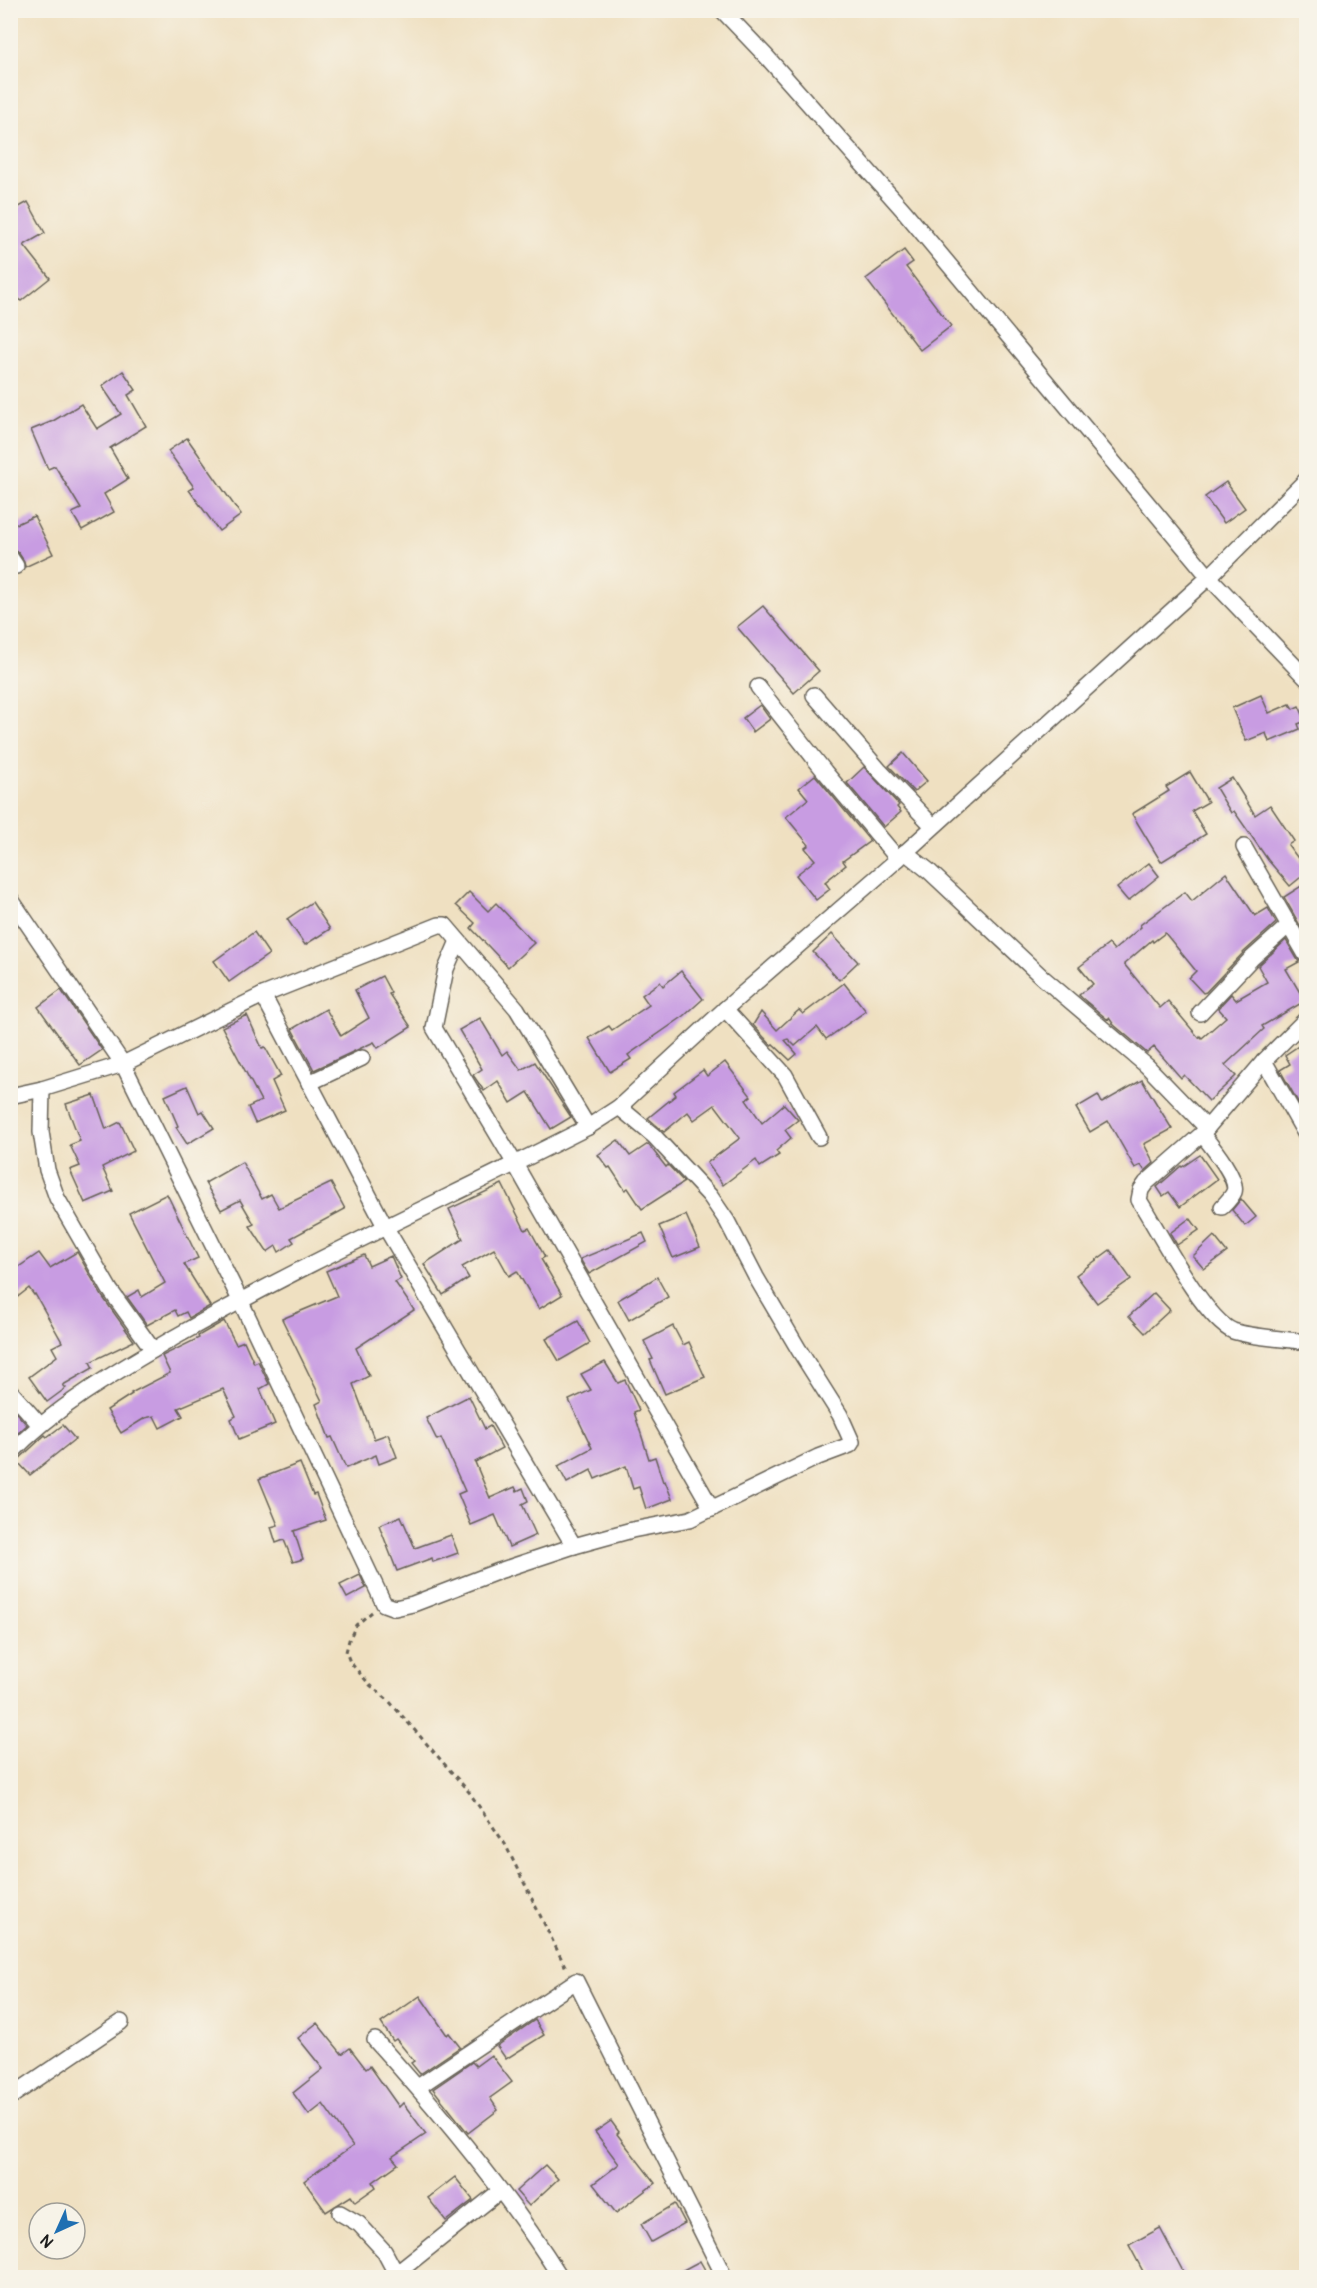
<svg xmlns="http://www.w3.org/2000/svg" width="1317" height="2288" font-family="Pangolin,sans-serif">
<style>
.building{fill:#c89ce2}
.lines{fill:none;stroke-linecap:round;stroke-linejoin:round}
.minor-casing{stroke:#666156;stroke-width:18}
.path{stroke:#666156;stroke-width:3;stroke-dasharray:4.5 4.5;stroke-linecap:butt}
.minor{stroke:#fff;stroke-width:15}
</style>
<rect width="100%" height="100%" fill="#f7f3e8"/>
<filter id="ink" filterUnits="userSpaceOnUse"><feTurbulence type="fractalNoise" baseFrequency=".0167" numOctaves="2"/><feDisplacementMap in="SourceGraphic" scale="12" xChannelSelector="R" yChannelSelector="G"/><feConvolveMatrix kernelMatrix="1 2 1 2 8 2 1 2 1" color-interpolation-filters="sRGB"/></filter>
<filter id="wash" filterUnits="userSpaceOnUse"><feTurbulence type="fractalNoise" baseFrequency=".008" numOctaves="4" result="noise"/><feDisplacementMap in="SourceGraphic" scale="24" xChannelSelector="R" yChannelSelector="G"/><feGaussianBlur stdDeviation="1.35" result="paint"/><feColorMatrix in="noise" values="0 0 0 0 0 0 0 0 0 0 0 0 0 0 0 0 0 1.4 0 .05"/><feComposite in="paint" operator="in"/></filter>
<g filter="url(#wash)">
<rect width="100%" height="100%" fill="#efe0c1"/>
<g id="blocks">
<g class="building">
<polygon points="28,202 45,233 24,245 50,278 21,301 10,289 10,212"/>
<polygon points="904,250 913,262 906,267 951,326 920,350 866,279"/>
<polygon points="123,371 136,390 128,395 146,426 110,448 128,479 104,494 114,512 82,530 72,513 81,509 55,466 48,469 31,430 53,421 81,404 97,429 121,414 102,386"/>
<polygon points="187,438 241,515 219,531 189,490 194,487 168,451"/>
<polygon points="1226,482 1245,508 1224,523 1205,497"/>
<polygon points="34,516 53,554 25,567 24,561 18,552 10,547 10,527"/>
<polygon points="763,606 819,671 794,693 737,627"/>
<polygon points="1261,695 1269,713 1290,704 1293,709 1299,706 1306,721 1298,724 1300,729 1269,742 1266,733 1246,741 1232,708"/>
<polygon points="760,705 770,719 753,732 743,718"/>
<polygon points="903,753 927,781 914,792 889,766"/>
<polygon points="864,767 899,805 897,807 901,812 884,827 847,783"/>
<polygon points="1190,772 1208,802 1192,811 1206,834 1161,862 1132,814 1169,791 1166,787"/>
<polygon points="815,775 870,841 843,861 846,865 825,882 830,889 816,900 796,875 815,860 805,848 809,845 786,817 808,799 799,788"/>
<polygon points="1232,778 1255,815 1270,805 1294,841 1288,845 1306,869 1306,873 1290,886 1268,860 1234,811 1231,813 1216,788"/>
<polygon points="1149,863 1159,876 1128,901 1117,888"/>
<polygon points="1226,873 1255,916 1268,908 1276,923 1244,952 1206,992 1203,993 1189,978 1196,971 1165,933 1153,942 1152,940 1124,964 1160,1008 1168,1001 1199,1038 1200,1036 1202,1038 1226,1017 1218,1008 1231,994 1236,1000 1267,982 1258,966 1286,940 1299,962 1286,969 1305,1001 1262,1026 1264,1029 1225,1065 1236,1076 1209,1101 1184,1075 1181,1078 1154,1047 1147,1053 1114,1025 1109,1018 1107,1019 1082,998 1079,995 1093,984 1079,967 1109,944 1114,950 1141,927 1140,925 1185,892 1192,901"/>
<polygon points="1306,883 1306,936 1284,897"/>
<polygon points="469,892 488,911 496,903 534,943 508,967 471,928 475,923 456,905"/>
<polygon points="312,902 330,929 305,945 287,919"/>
<polygon points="254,932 269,954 229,982 214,961"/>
<polygon points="832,934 858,962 839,980 813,952"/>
<polygon points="681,971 703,999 684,1016 628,1055 631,1059 610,1072 589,1038 609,1026 612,1030 649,1005 642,995 660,982 663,986"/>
<polygon points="382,976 391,993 389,994 411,1027 378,1048 374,1042 314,1070 292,1029 326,1009 341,1036 369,1018 355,990"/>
<polygon points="844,983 866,1011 826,1039 817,1027 795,1046 788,1039 785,1040 797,1054 790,1060 773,1044 771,1045 753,1025 761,1012 777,1030 799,1010 803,1014"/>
<polygon points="61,990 102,1050 80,1065 38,1007"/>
<polygon points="247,1015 262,1048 265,1047 281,1076 272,1081 285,1110 255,1123 248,1107 261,1101 222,1027"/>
<polygon points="480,1018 502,1055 507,1051 521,1070 535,1062 571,1117 551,1129 528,1092 511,1103 498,1081 484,1091 473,1075 482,1069 459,1030"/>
<polygon points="1306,1041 1306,1116 1280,1070 1290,1064 1285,1055"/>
<polygon points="725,1062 751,1096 746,1100 762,1123 784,1104 798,1120 785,1130 791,1138 776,1151 779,1155 760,1167 756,1160 723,1185 707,1163 740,1138 715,1105 694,1120 688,1112 664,1132 648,1118 676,1095 674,1092 703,1070 707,1076"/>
<polygon points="1142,1080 1172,1129 1144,1144 1154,1163 1145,1171 1141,1165 1135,1168 1108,1121 1090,1132 1076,1108 1098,1095 1102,1103"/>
<polygon points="187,1086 199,1113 203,1111 214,1128 187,1144 176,1127 178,1126 165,1096"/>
<polygon points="94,1095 106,1129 120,1122 134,1151 102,1167 113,1191 85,1203 70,1170 80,1166 70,1145 80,1141 66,1104"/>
<polygon points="618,1140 630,1156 648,1144 666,1167 668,1165 684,1182 642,1209 628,1188 625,1190 610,1167 608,1168 598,1155"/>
<polygon points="1200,1155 1217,1179 1180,1207 1169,1192 1163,1196 1157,1187 1181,1166 1182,1167"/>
<polygon points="242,1162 262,1199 271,1194 279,1208 331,1183 345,1209 291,1238 294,1242 279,1252 276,1246 267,1252 250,1226 254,1224 240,1200 221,1210 205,1183"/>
<polygon points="502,1184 525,1230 529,1228 545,1257 541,1259 562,1295 539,1309 517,1271 509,1276 494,1249 462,1267 469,1278 443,1295 424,1264 463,1239 449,1209"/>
<polygon points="167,1194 198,1258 184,1264 210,1306 189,1318 186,1312 178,1316 175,1310 147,1325 127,1297 139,1290 142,1297 165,1283 129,1213"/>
<polygon points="1241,1199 1256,1217 1245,1226 1232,1210"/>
<polygon points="686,1215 700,1247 673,1258 659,1226"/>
<polygon points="1190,1218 1199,1230 1177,1245 1170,1233"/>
<polygon points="643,1233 647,1242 589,1274 580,1259"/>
<polygon points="1214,1236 1227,1252 1204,1269 1193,1256"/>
<polygon points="1110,1250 1131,1279 1097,1303 1076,1275"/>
<polygon points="77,1252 102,1296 134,1341 90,1362 93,1368 63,1385 66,1388 47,1402 29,1377 57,1356 52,1347 62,1342 35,1294 34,1295 29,1288 10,1303 10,1273 39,1253 50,1268"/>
<polygon points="364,1255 369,1266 391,1256 401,1279 395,1282 414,1310 356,1348 369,1376 353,1384 374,1439 388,1434 397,1457 379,1464 376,1455 346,1468 332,1437 329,1438 316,1404 322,1401 282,1319 337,1296 326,1271"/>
<polygon points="657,1277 668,1297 629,1320 618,1300"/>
<polygon points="1154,1293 1170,1310 1145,1333 1129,1316"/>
<polygon points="224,1321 236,1344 244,1341 254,1363 258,1361 269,1384 260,1389 275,1424 239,1439 231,1419 236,1416 223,1389 178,1408 183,1416 160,1428 154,1416 145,1418 121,1433 107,1410 132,1394 131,1393 170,1373 162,1356 199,1338 198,1336"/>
<polygon points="578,1321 590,1343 559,1361 546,1339"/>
<polygon points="673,1326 683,1345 689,1342 705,1377 665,1394 650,1360 653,1359 644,1341"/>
<polygon points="605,1362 618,1383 625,1380 639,1410 634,1412 649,1459 655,1457 663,1482 665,1481 672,1499 646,1509 639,1487 633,1489 626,1466 595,1479 591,1470 567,1483 558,1466 592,1448 569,1400 591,1390 581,1374"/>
<polygon points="469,1396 485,1429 490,1426 502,1448 475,1462 490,1498 515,1487 517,1491 523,1488 528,1501 522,1504 536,1535 509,1547 495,1515 471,1525 458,1494 465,1491 441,1438 437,1440 426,1418"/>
<polygon points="10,1406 27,1425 10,1440"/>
<polygon points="63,1425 75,1439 30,1475 17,1461 45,1435 47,1437"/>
<polygon points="300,1463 313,1495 316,1494 326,1520 294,1531 303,1559 293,1562 284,1540 276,1543 271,1527 278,1525 259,1479"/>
<polygon points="401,1516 415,1548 451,1535 458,1553 433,1562 432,1558 397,1571 379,1525"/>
<polygon points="360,1575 366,1588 347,1598 340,1585"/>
<polygon points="420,1996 447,2035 449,2033 460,2047 420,2074 411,2063 414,2061 396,2039 393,2041 381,2023"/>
<polygon points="535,2020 544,2035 506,2059 497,2046"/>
<polygon points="317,2023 342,2054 350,2048 366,2069 370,2066 399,2107 403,2103 426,2134 392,2157 398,2164 373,2182 376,2187 355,2202 351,2196 326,2212 304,2181 353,2146 323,2104 309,2115 293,2093 323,2069 298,2038"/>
<polygon points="491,2055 512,2082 490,2098 498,2110 468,2133 433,2089 472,2062 476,2066"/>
<polygon points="611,2121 619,2132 617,2134 655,2183 616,2213 593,2184 619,2164 595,2132"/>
<polygon points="545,2165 558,2179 529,2206 516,2191"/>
<polygon points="455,2177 473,2200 446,2221 428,2198"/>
<polygon points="675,2204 685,2223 651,2242 641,2224"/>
<polygon points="1160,2228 1186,2277 1146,2277 1129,2245"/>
<polygon points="700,2261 709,2277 670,2277"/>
</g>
</g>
</g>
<g filter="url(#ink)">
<use href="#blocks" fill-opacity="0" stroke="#666156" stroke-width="1.5"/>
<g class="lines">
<defs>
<g id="minor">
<polyline points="722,10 766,56 905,212 1209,577 1306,678"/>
<polyline points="10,557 16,566"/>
<polyline points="758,687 825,772 898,859"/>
<polyline points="814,695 879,770 933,826"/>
<polyline points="1244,847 1306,955"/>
<path d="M905,852L929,871L1042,977L1147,1066L1207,1128L1202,1134C1210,1144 1239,1179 1234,1192C1232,1197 1226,1203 1222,1207"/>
<polyline points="10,898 123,1064 240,1300 384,1604 395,1608 413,1604 499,1571 574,1546 632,1530 690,1519 818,1457 850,1445 852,1442 840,1415 799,1350 756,1277 727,1221 710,1196 654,1136 619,1107"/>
<polyline points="458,941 446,969 434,1028 515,1164 712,1509"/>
<polyline points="263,995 386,1228 574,1546"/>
<polyline points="725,1009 785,1075 819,1137"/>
<polyline points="1200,1013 1251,959 1289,925"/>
<polyline points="1264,1061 1306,1135"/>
<polyline points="309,1083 362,1058"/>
<polyline points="42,1089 41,1132 47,1170 57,1198 110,1290 153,1350"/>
<polyline points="10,1096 42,1089 123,1064 263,995 439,925 445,925 517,1009 588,1127"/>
<polyline points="1207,1128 1264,1061 1306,1019"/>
<path d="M1202,1134L1146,1183L1141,1190L1139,1200C1158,1230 1203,1318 1233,1331C1249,1337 1288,1339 1306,1342"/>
<polyline points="10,1391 40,1425"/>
<path d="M10,1454C57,1405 119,1370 177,1336C310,1260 451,1197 588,1127L619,1107L725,1009L898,859L1209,577L1306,480"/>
<path d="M375,2040C442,2114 508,2193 561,2278"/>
<polyline points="418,2087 576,1981 725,2278"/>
<polyline points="10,2097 121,2022"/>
<polyline points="340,2213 359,2224 384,2251 392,2266 395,2269 401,2270 500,2191"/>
</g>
</defs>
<use href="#minor" class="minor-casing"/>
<g class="path">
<polyline points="10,15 23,10"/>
<polyline points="372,1612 356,1625 349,1640 346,1652 350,1662 370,1685 389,1701 469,1792 505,1844 566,1968"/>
</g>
<use href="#minor" class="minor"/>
</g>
</g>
<rect width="1317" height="2288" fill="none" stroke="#f7f3e8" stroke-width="36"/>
<g transform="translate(57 2231) rotate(225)"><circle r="28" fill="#f7f3e8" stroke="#9f9d96" stroke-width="1.5"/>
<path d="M0-4.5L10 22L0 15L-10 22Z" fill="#1f6fb2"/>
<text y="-9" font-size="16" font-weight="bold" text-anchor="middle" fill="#1c1c1c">N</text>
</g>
</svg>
